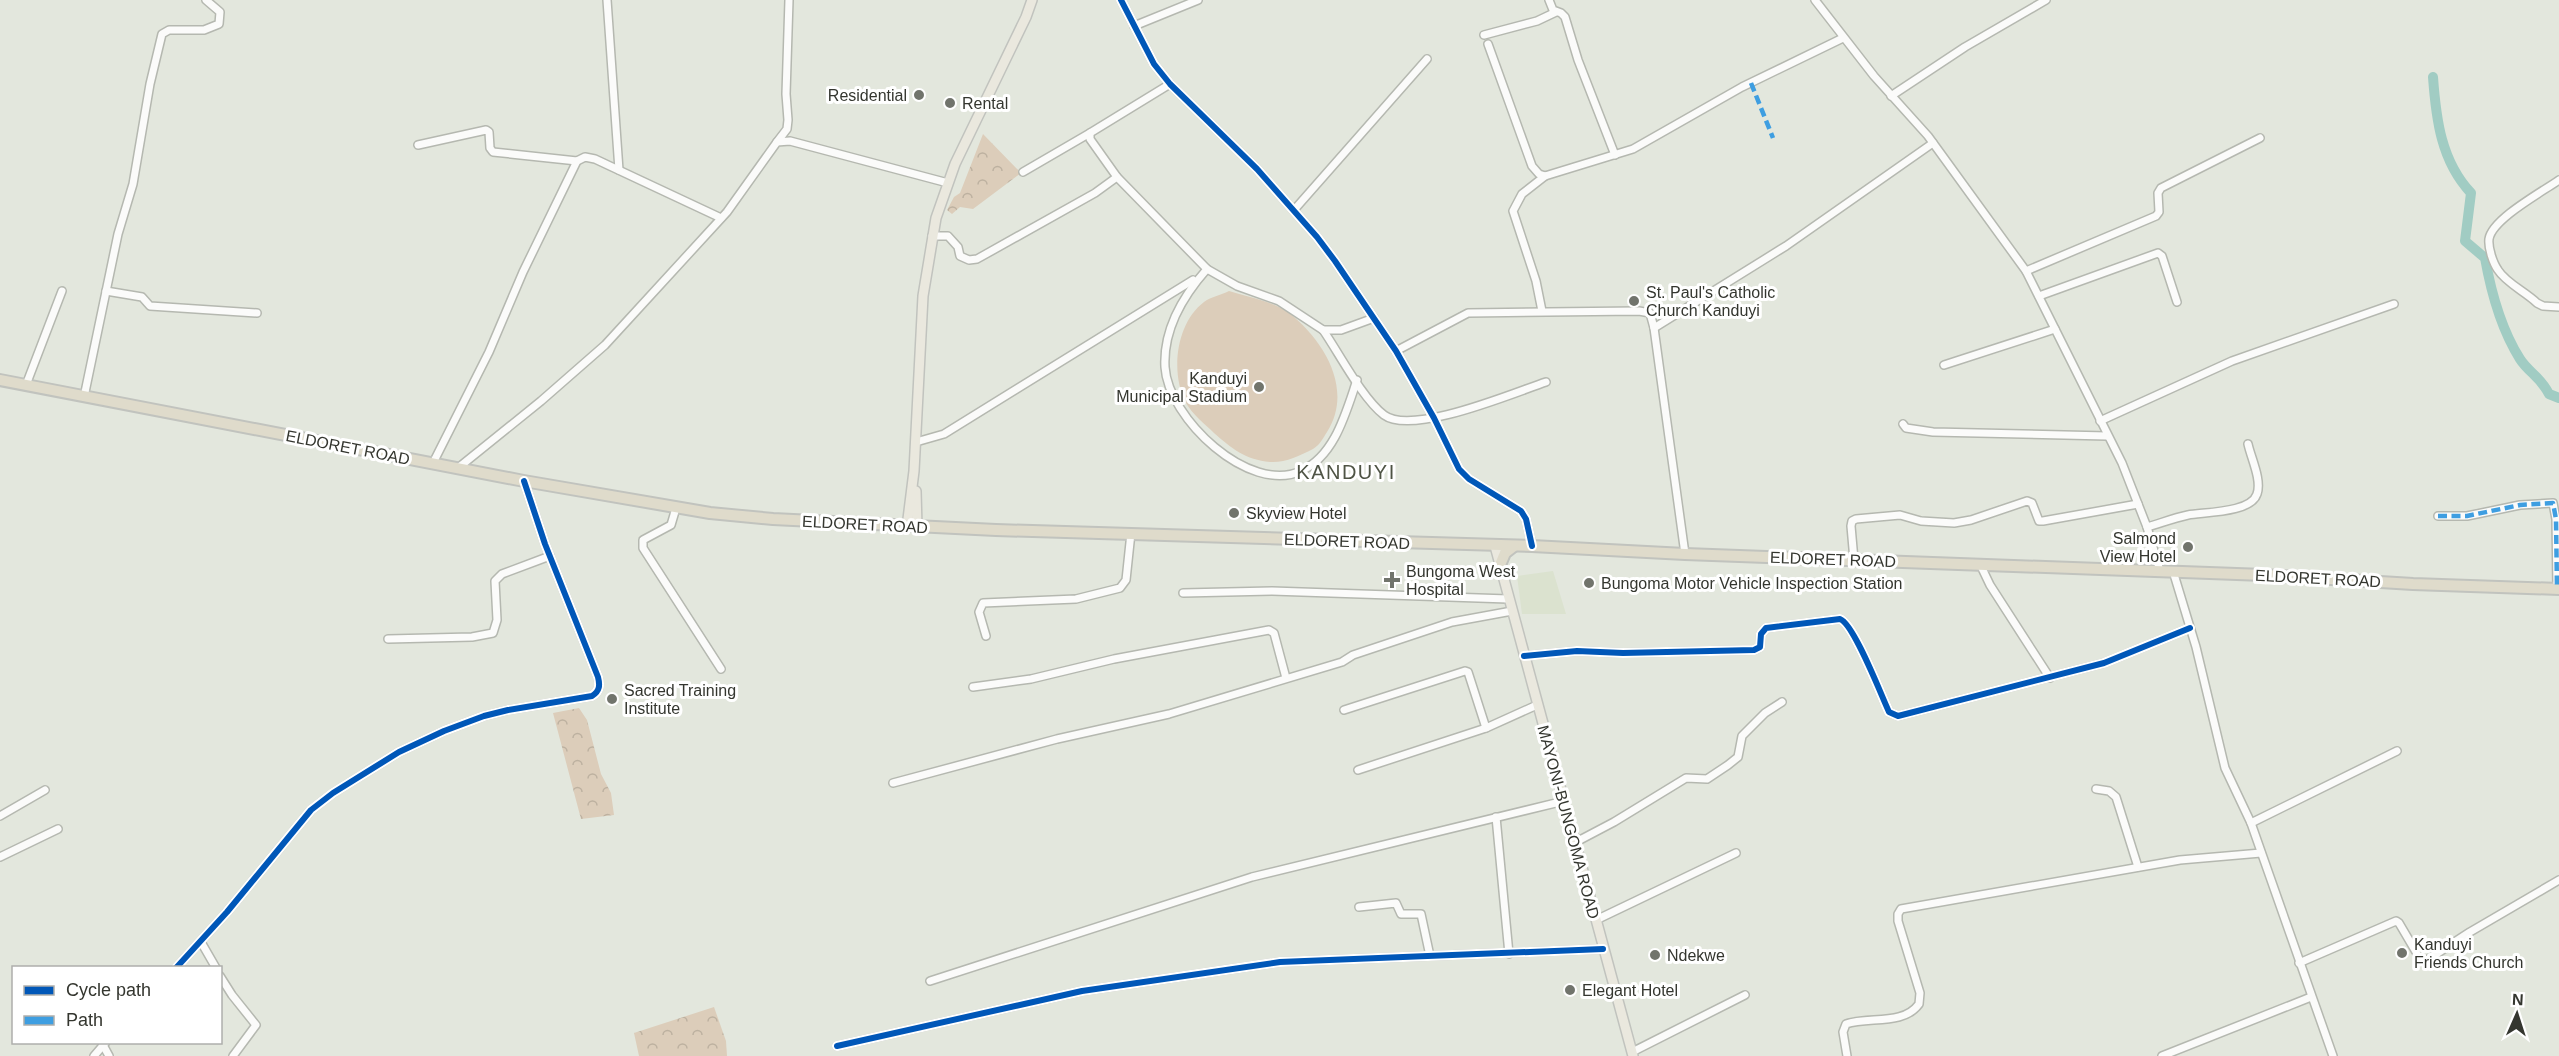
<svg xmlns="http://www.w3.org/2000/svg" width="2559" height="1056" font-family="Arial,sans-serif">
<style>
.built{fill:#dbe2cf}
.forest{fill:url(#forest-crowns)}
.pitch{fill:#dccdba}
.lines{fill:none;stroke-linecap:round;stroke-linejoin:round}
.river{stroke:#a1ccc3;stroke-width:10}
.minor-casing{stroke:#b5b8b0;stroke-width:10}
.major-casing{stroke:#c1c3be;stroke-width:12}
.highway-casing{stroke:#c1c3be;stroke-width:14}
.minor{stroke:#fbfbfa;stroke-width:7}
.major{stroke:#eae8de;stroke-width:9}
.highway{stroke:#dfdbcb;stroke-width:10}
.quiet{stroke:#3e9ee1;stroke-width:4.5;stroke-dasharray:9 4.5;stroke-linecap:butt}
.cycleway-casing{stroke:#fff;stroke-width:10}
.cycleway{stroke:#0057b8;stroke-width:6}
.poi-dot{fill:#71746c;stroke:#fff;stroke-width:2}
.labels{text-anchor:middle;stroke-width:6;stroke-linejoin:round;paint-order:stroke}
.poi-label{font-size:16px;fill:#34362f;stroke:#fff;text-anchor:start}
.street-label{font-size:16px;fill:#34362f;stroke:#fff}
.quarter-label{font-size:20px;letter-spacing:1.5px;fill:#4f5445;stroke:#fff}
</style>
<defs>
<pattern id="forest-crowns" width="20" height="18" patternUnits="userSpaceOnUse" patternTransform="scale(1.5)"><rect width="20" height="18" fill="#dccdba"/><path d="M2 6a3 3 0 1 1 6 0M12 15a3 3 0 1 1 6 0" fill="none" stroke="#bdb1a0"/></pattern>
</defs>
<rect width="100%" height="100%" fill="#e3e7dd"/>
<polygon class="built" points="1553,571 1566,614 1522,614 1517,576"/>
<g class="forest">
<polygon points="983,134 1021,173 973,209 960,207 952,214 947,210 954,197 960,193"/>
<polygon points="579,708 587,720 601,774 611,793 614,815 581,819 553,713"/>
<polygon points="714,1007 726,1041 727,1056 639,1056 634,1033"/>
</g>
<path class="pitch" d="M1229,291C1248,297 1272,301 1289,313C1324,340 1354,390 1327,432C1323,438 1320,445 1313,449C1299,456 1285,463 1270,462C1246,460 1231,448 1214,433C1206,425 1192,414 1186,403C1170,373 1176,323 1204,302C1210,297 1221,295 1229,291Z"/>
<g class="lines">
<path class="river" d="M2433,77C2436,119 2441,161 2471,193L2465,241L2485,258C2491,292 2501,329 2520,359C2529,373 2540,376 2549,394L2559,398"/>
<defs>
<g id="minor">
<polyline points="607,0 619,170"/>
<polyline points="1121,0 1154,64 1170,84 1257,169 1317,237 1335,261 1396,351 1434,418 1459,469 1469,479 1521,511 1526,519 1532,546"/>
<polyline points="1549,0 1553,10 1561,13 1565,17 1578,60 1615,155"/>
<polyline points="1815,0 1874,76 1928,136 2026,271 2122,463 2147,527 2160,571"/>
<polyline points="1134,26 1198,0"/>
<polyline points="1484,35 1537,21 1556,12"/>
<polyline points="1488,44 1532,166 1539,174 1545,176 1633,149 1742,87 1843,38"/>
<polyline points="1170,84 1090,133 1090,139 1117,177 1207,269 1237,286 1279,301 1323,330 1341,330 1374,318"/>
<polyline points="1891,96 1965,47 2046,0"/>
<polyline points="777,142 787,129 788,120 786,94 789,0"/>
<polyline points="418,145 486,130 489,132 490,148 493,152 577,161"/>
<polyline points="1023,172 1090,133"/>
<path d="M2559,180C2542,192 2492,219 2489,239C2488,248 2493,263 2498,270C2506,283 2526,292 2537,303L2543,306L2559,307"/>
<polyline points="1294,210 1427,59"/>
<polyline points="932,236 948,236 958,247 960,256 969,260 977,259 1095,193 1117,177"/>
<path d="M1207,269C1183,296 1163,329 1165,367C1168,418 1249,495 1301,471C1335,456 1346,412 1357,380"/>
<polyline points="2026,271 2156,216 2159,212 2158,193 2161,188 2260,138"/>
<polyline points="106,291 142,297 150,306 257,313"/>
<polyline points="2039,296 2158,253 2162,256 2177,302"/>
<polyline points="1542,311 1536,281 1513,211 1522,194 1545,176"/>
<polyline points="1654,328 1786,246 1933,143"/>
<path d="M1323,330C1339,353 1362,398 1384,415C1412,436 1513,393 1546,382"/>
<polyline points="1396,351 1468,313 1639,311 1650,313 1654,328 1685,554"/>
<polyline points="1944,365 2055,329"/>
<polyline points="26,385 62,291"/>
<polyline points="84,397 118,234 133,184 150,84 162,34 169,30 204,30 219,24 220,12 206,0"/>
<polyline points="2100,421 2232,361 2394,304"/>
<polyline points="1903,424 1906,428 1933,432 2107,436"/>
<polyline points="916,442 944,434 1193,280"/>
<polyline points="433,463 489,352 523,272 577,161 585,157 595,159 721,218"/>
<polyline points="458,468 541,401 605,345 727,212 777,142 790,141 948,183"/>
<polyline points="676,508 671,525 643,540 643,548 721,669"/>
<polyline points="2438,516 2467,516 2520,505 2553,503 2556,519 2557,589"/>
<path d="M2147,527C2161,523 2174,518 2188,515C2204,512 2251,513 2257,494C2262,480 2251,458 2248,444"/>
<polyline points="1854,560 1851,526 1852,521 1856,519 1900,515 1921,521 1954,523 1971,520 2027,501 2032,503 2039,521 2043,521 2138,504"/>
<polyline points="1980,564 1990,585 2050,678"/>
<polyline points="2173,571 2196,647 2225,768 2251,823 2333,1056"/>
<polyline points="1183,593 1272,591 1508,599"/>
<polyline points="986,636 979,612 983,603 1076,599 1120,588 1126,580 1131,533"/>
<polyline points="388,639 472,637 493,633 497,620 495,581 502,574 550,556"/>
<path d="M1524,656L1577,651L1623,653L1754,650L1760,647L1761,634L1766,628L1840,619C1854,624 1881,695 1889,712L1898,716L2104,663L2190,628"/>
<polyline points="973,687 1031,679 1114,659 1269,630 1274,633 1286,678"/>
<polyline points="1344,710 1465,671 1468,672 1486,728"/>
<polyline points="1358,770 1486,728 1537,705"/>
<polyline points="893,783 1057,739 1169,714 1342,662 1353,655 1452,622 1512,611"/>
<polyline points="2096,789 2109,791 2116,797 2138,867"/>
<polyline points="0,816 45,790"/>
<polyline points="1496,817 1509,954"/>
<polyline points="2251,823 2397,751"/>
<polyline points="1576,842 1614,822 1686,778 1707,779 1728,765 1738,757 1742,736 1765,713 1782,702"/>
<polyline points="0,857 58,829"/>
<polyline points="1359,907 1396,903 1401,914 1421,914 1430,956"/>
<polyline points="1596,920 1736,853"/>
<polyline points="201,942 216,968"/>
<polyline points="2299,963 2396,921 2399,923 2419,957 2427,960 2470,932 2559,880"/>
<path d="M176,968L227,912L311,810L333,793L399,752L444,731L484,716L508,710L592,696C600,691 600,685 598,677L545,544L524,481"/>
<polyline points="220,976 232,995 256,1025 233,1056"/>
<polyline points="930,981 1252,877 1564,801"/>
<polyline points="103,1045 109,1056"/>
<polyline points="837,1046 1082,991 1280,962 1603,949"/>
<polyline points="1632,1052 1745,995"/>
<polyline points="94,1056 106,1042"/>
<path d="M1847,1056L1843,1032L1846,1024C1869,1016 1903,1026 1919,1004L1920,993L1898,921V914L1901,909L2180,860L2261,853"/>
<polyline points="2162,1056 2311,997"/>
</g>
<g id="major">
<polyline points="916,491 917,527"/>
<polyline points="907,527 914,471 923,296 936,218 955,164 1026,17 1032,0"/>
<polyline points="1495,546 1633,1056"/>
</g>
<g id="highway">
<polyline points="0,380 524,481 710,513 773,519 996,530 1532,546 1685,554 2264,575 2413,584 2559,589"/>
<polyline points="1500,565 1505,553 1514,546"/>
</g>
</defs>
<use href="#minor" class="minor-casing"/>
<use href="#major" class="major-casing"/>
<use href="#highway" class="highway-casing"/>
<use href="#minor" class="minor"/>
<use href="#major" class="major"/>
<use href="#highway" class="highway"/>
<g class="quiet">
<polyline points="1751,83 1773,138"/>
<polyline points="2438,516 2467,516 2520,505 2553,503 2556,519 2557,589"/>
</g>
<defs>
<g id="cycleway">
<polyline points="1121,0 1154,64 1170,84 1257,169 1317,237 1335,261 1396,351 1434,418 1459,469 1469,479 1521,511 1526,519 1532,546"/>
<path d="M1524,656L1577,651L1623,653L1754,650L1760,647L1761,634L1766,628L1840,619C1854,624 1881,695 1889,712L1898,716L2104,663L2190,628"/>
<path d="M176,968L227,912L311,810L333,793L399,752L444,731L484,716L508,710L592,696C600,691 600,685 598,677L545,544L524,481"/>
<polyline points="837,1046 1082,991 1280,962 1603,949"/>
</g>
</defs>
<use href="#cycleway" class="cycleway-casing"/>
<use href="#cycleway" class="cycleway"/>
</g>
<g class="poi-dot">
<circle cx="919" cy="95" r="6"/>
<circle cx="950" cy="103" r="6"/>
<circle cx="1634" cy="301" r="6"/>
<circle cx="1259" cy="387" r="6"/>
<circle cx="1234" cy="513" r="6"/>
<circle cx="2188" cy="547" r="6"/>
<path d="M1389 571h6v6h6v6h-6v6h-6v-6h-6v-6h6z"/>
<circle cx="1589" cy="583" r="6"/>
<circle cx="612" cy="699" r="6"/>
<circle cx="2402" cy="953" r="6"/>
<circle cx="1655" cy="955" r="6"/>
<circle cx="1570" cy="990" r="6"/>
</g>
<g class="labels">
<g class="poi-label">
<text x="907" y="101" text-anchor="end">Residential</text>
<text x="962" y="109">Rental</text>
<text x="1646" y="298">St. Paul's Catholic<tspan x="1646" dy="18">Church Kanduyi</tspan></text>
<text x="1247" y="384" text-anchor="end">Kanduyi<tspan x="1247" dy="18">Municipal Stadium</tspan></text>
<text x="1246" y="519">Skyview Hotel</text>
<text x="2176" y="544" text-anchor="end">Salmond<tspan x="2176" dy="18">View Hotel</tspan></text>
<text x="1406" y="577">Bungoma West<tspan x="1406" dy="18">Hospital</tspan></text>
<text x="1601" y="589">Bungoma Motor Vehicle Inspection Station</text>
<text x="624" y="696">Sacred Training<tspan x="624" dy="18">Institute</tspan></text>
<text x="2414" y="950">Kanduyi<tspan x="2414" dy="18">Friends Church</tspan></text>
<text x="1667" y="961">Ndekwe</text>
<text x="1582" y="996">Elegant Hotel</text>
</g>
<g class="street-label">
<text transform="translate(348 447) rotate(11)" y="6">ELDORET ROAD</text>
<text transform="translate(865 524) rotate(3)" y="6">ELDORET ROAD</text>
<text transform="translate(1347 541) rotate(2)" y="6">ELDORET ROAD</text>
<text transform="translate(1833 559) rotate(2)" y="6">ELDORET ROAD</text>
<text transform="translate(2318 578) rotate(3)" y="6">ELDORET ROAD</text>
<text transform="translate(1569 822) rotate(75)" y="6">MAYONI-BUNGOMA ROAD</text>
</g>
<g class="quarter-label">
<text x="1346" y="479">KANDUYI</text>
</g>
</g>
<rect x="12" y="966" width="210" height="78" fill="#ffffff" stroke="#aeafac" stroke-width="1.5"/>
<rect x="24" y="986" width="30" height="9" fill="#0057b8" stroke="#aeafac" stroke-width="1.5"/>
<text x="66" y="996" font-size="18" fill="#34362f">Cycle path</text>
<rect x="24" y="1016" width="30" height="9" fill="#3e9ee1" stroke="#aeafac" stroke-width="1.5"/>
<text x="66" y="1026" font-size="18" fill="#34362f">Path</text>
<g transform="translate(2517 1014) rotate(3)" stroke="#ffffff" stroke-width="4.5" paint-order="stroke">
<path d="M0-4.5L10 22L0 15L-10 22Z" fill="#34362f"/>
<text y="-9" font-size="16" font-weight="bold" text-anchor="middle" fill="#34362f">N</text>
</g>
</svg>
